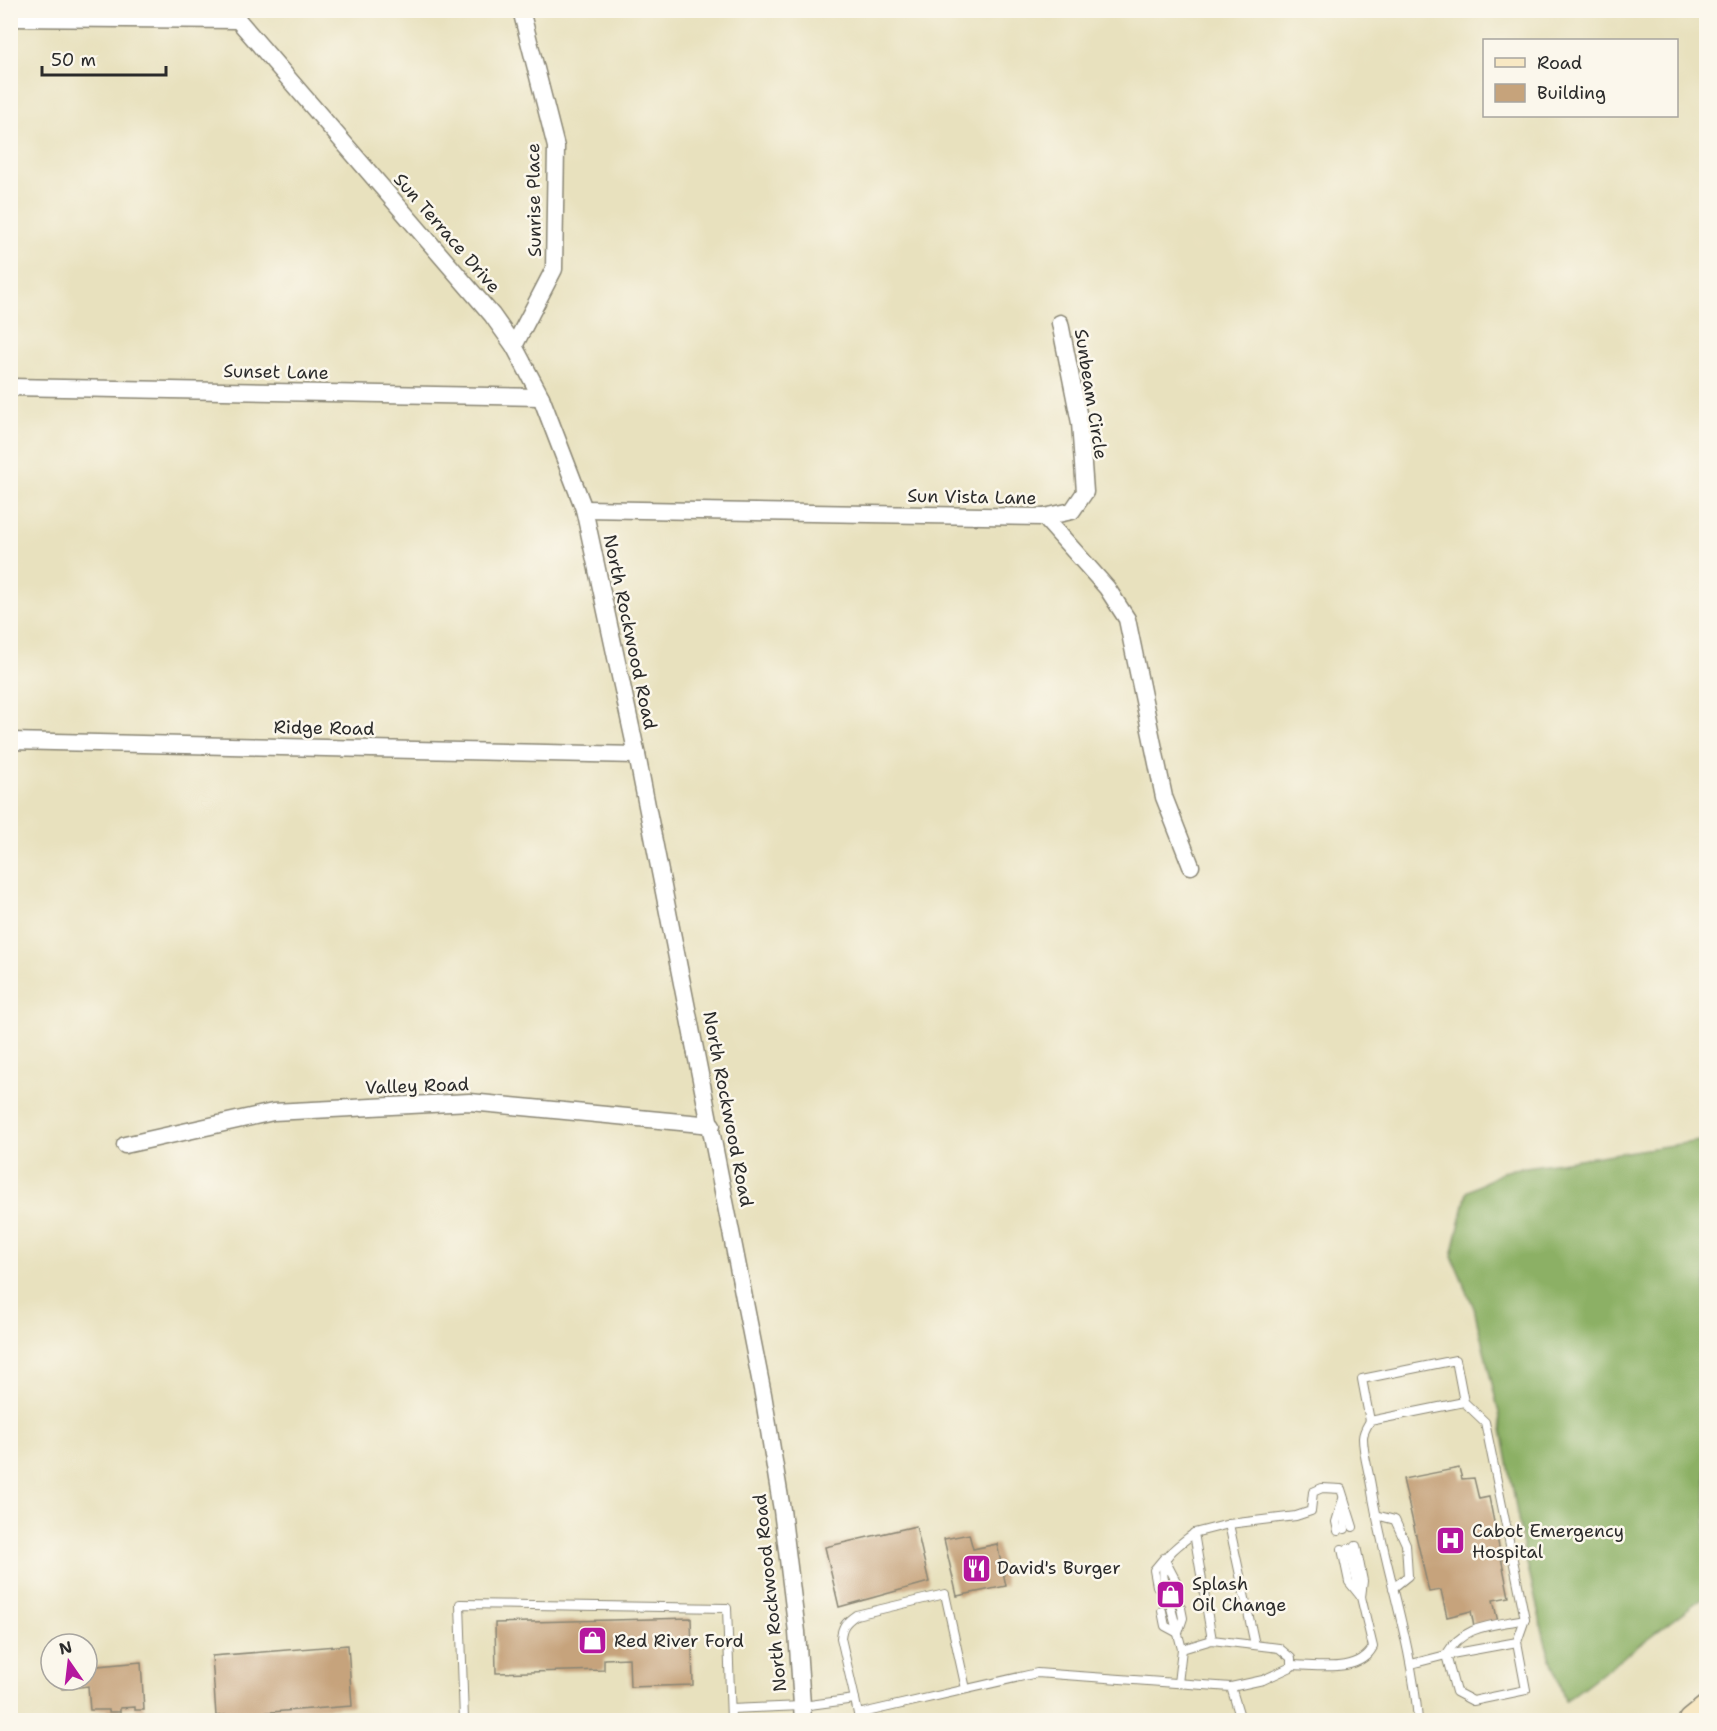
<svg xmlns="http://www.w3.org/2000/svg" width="1717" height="1731" font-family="'Shantell Sans',sans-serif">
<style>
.forest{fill:#8cb065;stroke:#5c6e48;stroke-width:1.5}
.building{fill:#c6a37b}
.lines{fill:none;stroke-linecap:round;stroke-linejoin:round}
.lane-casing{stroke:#8a8674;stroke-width:10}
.street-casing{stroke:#8a8674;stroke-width:19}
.secondary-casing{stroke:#8a8674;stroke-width:25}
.lane{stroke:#fff;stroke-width:8}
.street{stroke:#fff;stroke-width:16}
.secondary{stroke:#f8e8c3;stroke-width:22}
.labels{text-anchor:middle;stroke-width:5;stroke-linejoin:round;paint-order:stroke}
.street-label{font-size:18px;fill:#2b2b2b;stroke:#fbf7ec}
.poi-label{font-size:18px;fill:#2b2b2b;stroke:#fbf7ec;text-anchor:start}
</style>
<rect width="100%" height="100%" fill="#fbf7ec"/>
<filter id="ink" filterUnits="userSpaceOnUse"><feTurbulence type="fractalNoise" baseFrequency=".0167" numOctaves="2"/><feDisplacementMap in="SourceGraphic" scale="12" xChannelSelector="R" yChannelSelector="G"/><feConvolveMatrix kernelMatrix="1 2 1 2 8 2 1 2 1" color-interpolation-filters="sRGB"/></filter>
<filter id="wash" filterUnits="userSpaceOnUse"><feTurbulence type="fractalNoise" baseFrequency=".008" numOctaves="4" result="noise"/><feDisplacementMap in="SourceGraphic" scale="24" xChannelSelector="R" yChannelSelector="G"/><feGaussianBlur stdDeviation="1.35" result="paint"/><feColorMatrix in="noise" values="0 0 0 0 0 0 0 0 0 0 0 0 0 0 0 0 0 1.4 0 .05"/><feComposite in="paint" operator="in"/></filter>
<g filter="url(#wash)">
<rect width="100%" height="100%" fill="#e8e1be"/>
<polygon class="forest" points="1706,1140 1706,1595 1565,1701 1545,1641 1523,1546 1499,1413 1474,1308 1452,1256 1467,1192 1506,1170"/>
<g id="blocks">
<g class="building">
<polygon points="1459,1468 1462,1479 1474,1478 1479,1499 1489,1497 1509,1597 1493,1600 1498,1622 1474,1627 1471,1611 1447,1617 1441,1590 1429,1592 1403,1479"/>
<polygon points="916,1526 929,1582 839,1607 825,1547"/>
<polygon points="969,1534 973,1549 997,1544 1006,1586 957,1596 944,1539"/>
<polygon points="691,1618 693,1685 630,1687 629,1658 604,1659 604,1670 496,1673 495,1623"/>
<polygon points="348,1645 352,1706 216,1716 212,1656"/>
<polygon points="141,1662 144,1710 135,1710 135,1707 120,1708 120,1712 109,1712 109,1710 90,1710 88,1686 62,1689 62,1680 87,1680 87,1667"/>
</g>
</g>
</g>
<g filter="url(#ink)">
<use href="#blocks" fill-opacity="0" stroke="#8a8674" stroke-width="1.5"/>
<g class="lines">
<defs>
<g id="lane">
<polyline points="1370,1421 1362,1379 1456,1360 1464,1402"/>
<polyline points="1343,1509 1345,1529"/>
<polyline points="1376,1515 1395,1520 1406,1544 1408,1576 1393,1588"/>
<polyline points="1229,1524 1255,1645"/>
<polyline points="1338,1531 1336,1522 1343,1499"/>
<polyline points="1349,1548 1360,1593"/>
<polyline points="1342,1549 1349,1582 1361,1597"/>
<path d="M1165,1584C1157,1556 1175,1549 1194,1533"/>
<polyline points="1157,1586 1154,1570 1164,1558 1176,1581"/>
<polyline points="1171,1608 1182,1649"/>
<polyline points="1162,1611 1165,1626 1178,1633 1183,1618 1181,1608"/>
<polyline points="1212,1640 1194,1533 1229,1524 1296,1516 1311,1511 1313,1492 1322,1488 1341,1489 1353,1527"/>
<path d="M1446,1655C1464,1624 1492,1626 1525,1619"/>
<polyline points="1446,1655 1517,1642"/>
<path d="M1411,1664L1446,1655L1456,1692L1473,1701L1526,1690L1517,1642L1525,1619L1485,1422L1464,1402L1370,1421C1367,1426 1363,1432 1363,1438C1363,1455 1370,1475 1372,1492C1385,1569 1412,1643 1418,1720"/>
<path d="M1291,1665C1317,1665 1359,1674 1373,1647L1361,1597L1363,1581L1356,1546"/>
<polyline points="1178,1683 1182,1649 1212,1640 1279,1648 1291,1658 1291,1667 1263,1680 1231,1687"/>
<path d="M855,1699L841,1638C842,1626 846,1622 856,1615L945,1594L966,1689"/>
<polyline points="731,1709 802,1706 855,1699 858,1714 1037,1673 1231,1687 1241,1720"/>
<polyline points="464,1720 460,1604 727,1608 731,1720"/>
</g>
<g id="street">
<polyline points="236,10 238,20 492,315 514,346 541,397 584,509 637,755 763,1394 782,1510 797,1632 803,1720"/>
<polyline points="10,18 238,20"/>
<polyline points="514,346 554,269 556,147 521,10"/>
<polyline points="10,387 541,397"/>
<polyline points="584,509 1044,517 1107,588 1127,619 1164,797 1191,866"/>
<polyline points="1044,517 1072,511 1085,492 1080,423 1060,323"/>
<polyline points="10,741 637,755"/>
<polyline points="125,1145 273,1112 470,1102 712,1125"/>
</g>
<polyline id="secondary" points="1690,1720 1706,1707"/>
</defs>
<use href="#lane" class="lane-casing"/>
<use href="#street" class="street-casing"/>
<use href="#secondary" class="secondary-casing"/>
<use href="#lane" class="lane"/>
<use href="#street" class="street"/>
<use href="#secondary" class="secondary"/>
</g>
</g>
<defs>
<symbol id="hospital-square" viewBox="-11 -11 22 22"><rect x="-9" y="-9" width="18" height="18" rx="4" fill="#b5179e" stroke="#fbf7ec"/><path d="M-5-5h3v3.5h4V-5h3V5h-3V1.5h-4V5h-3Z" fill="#fff"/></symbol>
<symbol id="restaurant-square" viewBox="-11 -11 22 22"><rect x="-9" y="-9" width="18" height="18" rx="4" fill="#b5179e" stroke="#fbf7ec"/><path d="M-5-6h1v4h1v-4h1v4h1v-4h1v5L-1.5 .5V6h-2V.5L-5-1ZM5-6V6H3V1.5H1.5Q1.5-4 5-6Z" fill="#fff"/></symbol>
<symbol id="shop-square" viewBox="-11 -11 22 22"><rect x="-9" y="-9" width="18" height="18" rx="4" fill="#b5179e" stroke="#fbf7ec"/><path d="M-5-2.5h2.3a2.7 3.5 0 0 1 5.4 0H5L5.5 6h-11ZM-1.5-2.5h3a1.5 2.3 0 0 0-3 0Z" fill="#fff"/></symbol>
</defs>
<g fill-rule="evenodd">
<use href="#hospital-square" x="1434" y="1524" width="33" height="33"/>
<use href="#restaurant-square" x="960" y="1552" width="33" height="33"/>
<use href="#shop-square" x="1154" y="1578" width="33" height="33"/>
<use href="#shop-square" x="576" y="1624" width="33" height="33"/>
</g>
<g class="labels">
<g class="street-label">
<text transform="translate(534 200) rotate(-91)" y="6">Sunrise Place</text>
<text transform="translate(447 233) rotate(49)" y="6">Sun Terrace Drive</text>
<text transform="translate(276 372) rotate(1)" y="6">Sunset Lane</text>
<text transform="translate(1091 394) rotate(81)" y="6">Sunbeam Circle</text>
<text transform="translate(972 497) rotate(1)" y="6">Sun Vista Lane</text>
<text transform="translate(630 632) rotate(78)" y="6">North Rockwood Road</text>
<text transform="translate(324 728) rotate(1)" y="6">Ridge Road</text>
<text transform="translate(417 1086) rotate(-2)" y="6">Valley Road</text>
<text transform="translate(728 1109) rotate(79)" y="6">North Rockwood Road</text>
<text transform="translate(770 1593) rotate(-96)" y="6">North Rockwood Road</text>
</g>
<g class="poi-label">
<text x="1472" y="1537">Cabot Emergency<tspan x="1472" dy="21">Hospital</tspan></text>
<text x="997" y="1574">David's Burger</text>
<text x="1192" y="1590">Splash<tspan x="1192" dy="21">Oil Change</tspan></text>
<text x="614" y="1647">Red River Ford</text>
</g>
</g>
<rect width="1717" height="1731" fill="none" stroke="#fbf7ec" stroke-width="36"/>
<rect x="1483" y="39" width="195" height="78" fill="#fbf7ec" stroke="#a8a59f" stroke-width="1.5"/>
<rect x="1495" y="58" width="30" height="9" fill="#f8e8c3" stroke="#a8a59f" stroke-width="1.5"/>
<text x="1537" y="69" font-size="18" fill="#2b2b2b">Road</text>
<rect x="1495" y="84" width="30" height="18" fill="#c6a37b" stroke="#a8a59f" stroke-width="1.5"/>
<text x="1537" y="99" font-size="18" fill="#2b2b2b">Building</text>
<g transform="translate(69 1662) rotate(346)"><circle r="28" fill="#fbf7ec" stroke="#a8a59f" stroke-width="1.5"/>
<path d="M0-4.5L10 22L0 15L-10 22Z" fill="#b5179e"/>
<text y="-9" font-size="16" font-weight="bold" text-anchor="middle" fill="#2b2b2b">N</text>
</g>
<path d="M42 66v9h124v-9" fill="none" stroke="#2b2b2b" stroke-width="3"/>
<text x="51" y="66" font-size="18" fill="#2b2b2b" stroke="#fbf7ec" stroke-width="4.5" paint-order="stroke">50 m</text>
</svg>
